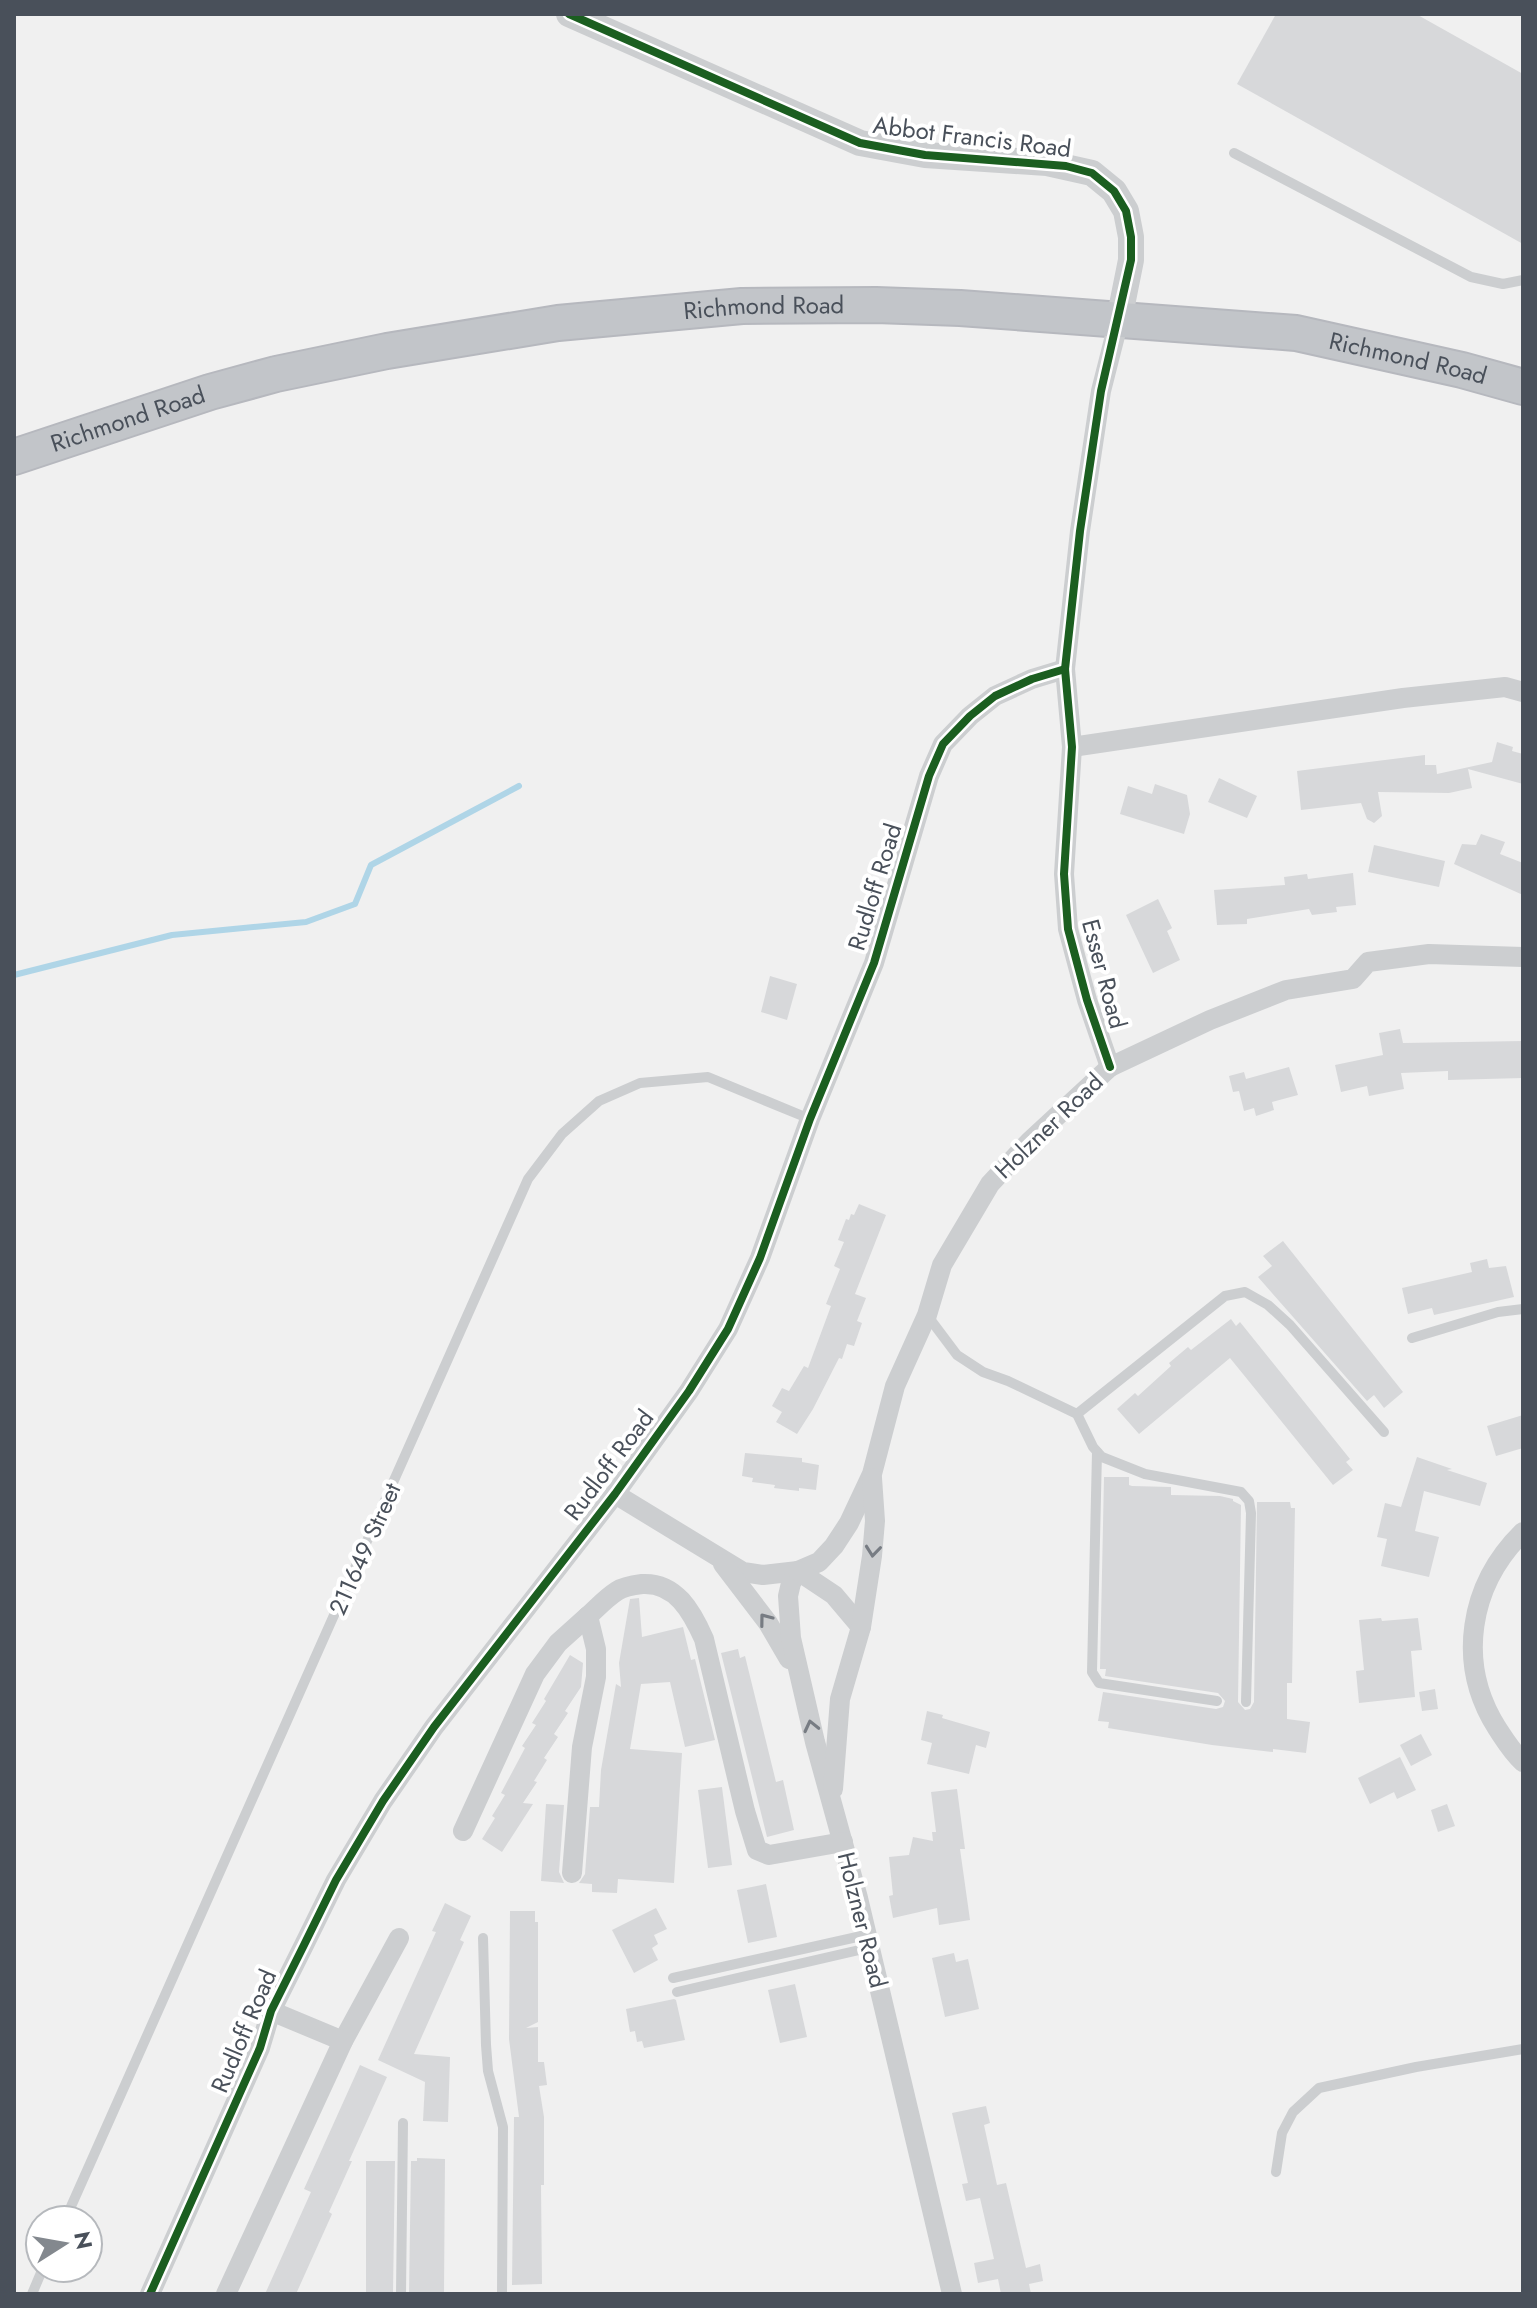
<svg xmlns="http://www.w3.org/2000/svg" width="1537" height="2308" font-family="Jost,sans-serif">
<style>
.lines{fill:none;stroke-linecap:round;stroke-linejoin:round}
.stream{stroke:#afd5e7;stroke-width:6}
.building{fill:#d7d8da}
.trunk-casing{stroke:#b6b8be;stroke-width:38}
.service{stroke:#ccced0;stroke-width:10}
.minor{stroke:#ccced0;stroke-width:20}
.tertiary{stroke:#ccced0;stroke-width:26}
.trunk{stroke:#c2c5c9;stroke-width:34}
.cycleway-casing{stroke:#fff;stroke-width:13}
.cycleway{stroke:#1b5e20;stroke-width:8}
.oneway{stroke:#777c83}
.labels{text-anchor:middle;stroke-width:8;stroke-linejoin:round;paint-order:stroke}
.street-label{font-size:24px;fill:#49505a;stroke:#fff}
</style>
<rect width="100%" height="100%" fill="#f0f0f0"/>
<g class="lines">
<polyline class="stream" points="14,975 172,935 306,922 355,904 371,865 519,786"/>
</g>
<g class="building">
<polygon points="1276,14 1416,14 1523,74 1523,244 1237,84"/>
<polygon points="1497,742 1513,747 1512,751 1523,754 1523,784 1468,769 1472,788 1449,793 1378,792 1382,816 1374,823 1367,819 1361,803 1301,810 1297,771 1425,755 1425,765 1436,765 1437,774 1492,762"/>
<polygon points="1219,778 1257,796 1247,818 1208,802"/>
<polygon points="1155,784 1187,795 1190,814 1184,834 1120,814 1128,786 1152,794"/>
<polygon points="1481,834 1505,842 1500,854 1523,863 1523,895 1454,864 1462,844 1476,845"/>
<polygon points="1374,845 1445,861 1439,887 1368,872"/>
<polygon points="1353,873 1356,905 1336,907 1337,912 1312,915 1309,909 1247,919 1247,924 1217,925 1214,890 1285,885 1284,877 1307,874 1308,879"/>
<polygon points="1158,899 1172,928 1167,931 1180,960 1153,973 1126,915"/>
<polygon points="770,976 797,984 787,1020 761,1012"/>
<polygon points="1400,1029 1403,1043 1523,1041 1523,1078 1448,1080 1448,1071 1401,1073 1404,1089 1369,1096 1367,1086 1341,1092 1335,1065 1383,1055 1379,1033"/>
<polygon points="1289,1067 1298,1095 1272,1102 1274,1110 1256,1116 1254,1108 1244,1111 1239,1091 1233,1092 1229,1076 1244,1072 1246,1079"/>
<polygon points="859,1204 886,1215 855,1294 866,1298 857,1321 862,1323 854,1346 847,1344 842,1359 839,1358 813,1409 797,1434 776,1422 782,1412 772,1406 782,1388 789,1391 804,1366 808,1368 831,1306 826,1304 840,1269 834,1266 844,1242 838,1240 846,1219 849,1220 851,1214 854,1215"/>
<polygon points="1283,1241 1403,1392 1384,1408 1374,1395 1367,1401 1258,1277 1272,1266 1263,1256"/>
<polygon points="1487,1259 1489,1268 1506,1266 1514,1297 1434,1315 1432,1308 1408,1314 1402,1288 1472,1272 1470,1263"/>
<polygon points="1231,1319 1236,1326 1240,1322 1350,1459 1346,1462 1353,1470 1333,1485 1230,1358 1139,1434 1117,1409 1135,1393 1138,1396 1171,1366 1169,1363 1188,1347 1191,1350"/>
<polygon points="1523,1415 1523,1448 1496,1456 1487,1426"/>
<polygon points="745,1453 802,1458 802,1462 819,1465 816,1490 799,1488 799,1491 774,1488 775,1485 752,1482 753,1478 742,1476"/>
<polygon points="1417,1457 1452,1469 1447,1470 1487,1483 1480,1506 1424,1491 1415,1531 1439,1537 1429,1577 1381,1566 1387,1539 1377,1537 1385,1503 1401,1507"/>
<polygon points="1104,1477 1129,1477 1129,1485 1132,1486 1171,1487 1171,1495 1220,1496 1233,1499 1233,1501 1241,1505 1238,1702 1245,1710 1250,1709 1254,1702 1257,1502 1290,1502 1291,1508 1295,1508 1294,1565 1292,1683 1287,1683 1287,1719 1310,1722 1306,1753 1273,1749 1273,1752 1212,1745 1108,1728 1109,1722 1098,1721 1103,1692 1216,1709 1223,1707 1225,1701 1218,1693 1105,1676 1106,1669 1100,1669"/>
<polygon points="639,1598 642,1637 683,1627 691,1660 695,1659 715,1740 685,1747 670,1682 641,1684 630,1749 682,1753 674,1883 618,1879 617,1893 592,1892 592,1884 579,1883 585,1874 590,1807 599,1807 601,1770 616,1684 621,1687 619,1663 630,1599"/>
<polygon points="1381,1618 1382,1621 1418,1618 1422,1650 1411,1651 1415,1697 1359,1703 1356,1671 1364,1670 1359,1620"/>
<polygon points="738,1649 740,1658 745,1656 776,1782 783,1780 794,1830 767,1837 721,1653"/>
<polygon points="570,1655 583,1663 581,1687 565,1711 568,1713 554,1734 558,1737 544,1758 547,1760 534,1781 537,1782 523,1803 533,1804 502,1852 482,1839 495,1818 492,1816 505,1795 501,1793 525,1748 522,1746 536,1725 532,1723 546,1701 544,1699"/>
<polygon points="1435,1689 1438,1709 1422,1711 1419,1692"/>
<polygon points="927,1711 943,1715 942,1718 990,1732 986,1748 976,1745 969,1774 927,1764 932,1743 921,1740"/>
<polygon points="1421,1734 1432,1755 1411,1766 1400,1745"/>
<polygon points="1400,1757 1416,1790 1397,1799 1394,1792 1370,1804 1358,1778"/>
<polygon points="722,1787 732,1865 708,1868 698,1790"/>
<polygon points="957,1789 965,1849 960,1849 970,1920 939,1925 937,1908 893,1918 889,1896 893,1895 889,1857 909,1855 913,1837 933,1841 932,1832 936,1832 931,1792"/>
<polygon points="546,1804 564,1805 559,1872 564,1883 541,1881"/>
<polygon points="1447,1804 1455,1826 1438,1832 1431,1810"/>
<polygon points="766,1884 777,1937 748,1943 737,1890"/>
<polygon points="445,1903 471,1916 460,1940 464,1942 414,2054 450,2057 448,2122 423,2121 425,2082 378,2060 436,1932 432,1931"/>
<polygon points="656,1908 667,1929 654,1935 658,1944 652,1948 658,1960 634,1973 612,1930"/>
<polygon points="510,1911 535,1911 535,1922 538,1922 538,2022 526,2028 538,2027 538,2062 544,2062 547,2085 539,2086 544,2117 544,2185 541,2185 542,2284 512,2285 514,2117 519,2117 509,2039"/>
<polygon points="954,1953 956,1962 968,1959 979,2009 945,2017 932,1958"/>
<polygon points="795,1984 807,2037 780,2043 768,1990"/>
<polygon points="674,1999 676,2000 685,2040 644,2048 642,2041 637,2042 635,2031 630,2032 626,2009"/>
<polygon points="360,2065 387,2077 349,2161 352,2161 329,2212 332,2214 296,2294 265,2294 311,2192 304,2189"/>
<polygon points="986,2106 990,2123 984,2125 997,2185 1006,2183 1026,2268 1040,2264 1043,2281 1029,2284 1031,2294 1001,2294 998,2279 978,2283 974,2263 994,2259 980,2198 966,2201 962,2184 968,2183 952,2113"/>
<polygon points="417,2158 445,2159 444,2294 409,2294 411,2161 417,2161"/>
<polygon points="366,2161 395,2161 393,2294 366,2294"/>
</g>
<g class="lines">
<defs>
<g id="trunk">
<path id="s1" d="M14,457L210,392L276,374L387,351L558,323L742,306L876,305L960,308L1296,333L1462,370L1523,387"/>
</g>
</defs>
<use href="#trunk" class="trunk-casing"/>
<g class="service">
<polyline points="1234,153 1471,277 1503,284 1523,280"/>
<polyline points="927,1315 957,1355 983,1372 1008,1381 1077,1414 1093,1447 1102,1457 1145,1474 1241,1492 1249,1501 1251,1513 1246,1702"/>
<polyline points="1412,1338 1498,1312 1523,1309"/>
<polyline points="1077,1414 1225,1296 1245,1292 1268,1305 1290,1325 1384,1432"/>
<polyline points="1097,1452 1092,1672 1099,1683 1217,1701"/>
<polyline points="483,1938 486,2045 488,2071 503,2127 502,2294"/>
<polyline points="673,1978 866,1935"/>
<polyline points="677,1992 868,1948"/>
<polyline points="1276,2172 1282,2133 1293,2112 1319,2088 1416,2067 1523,2049"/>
<polyline points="65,2220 528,1179 562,1134 599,1101 640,1083 708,1077 810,1119"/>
<polyline points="32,2294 43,2268"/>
<polyline points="401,2294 403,2123"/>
</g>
<g class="minor">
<polyline points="1072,747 1403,698 1505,687 1523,692"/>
<polyline points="1110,1067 1087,1000 1068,929 1064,874 1072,747 1065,669 1080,531 1101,391 1119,320"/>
<polyline points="615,1494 743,1572 763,1575 798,1571 819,1562 834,1546 849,1523 872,1474 895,1386 927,1315 942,1265 990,1184 1030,1141 1110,1067 1210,1020 1286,990 1353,979 1368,962 1429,954 1523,957"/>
<path d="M1523,1532C1469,1585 1456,1663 1497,1728C1505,1740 1512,1752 1523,1762"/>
<polyline points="723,1564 768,1623 789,1659"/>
<polyline points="798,1571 791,1583 788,1596 791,1638 815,1742 858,1898 952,2294"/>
<polyline points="798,1571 834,1595 861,1627"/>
<polyline points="833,1789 840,1699 861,1627 872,1556 875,1521 872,1478"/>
<polyline points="463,1831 535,1674 558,1643 588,1616"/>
<path d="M572,1873L582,1747L596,1677V1649L588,1616C597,1608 606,1598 617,1591C623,1587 634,1585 642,1584C676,1582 692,1612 704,1639L745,1811L757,1850L769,1855L843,1842"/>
<polyline points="343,2041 399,1938"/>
<polyline points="150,2294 260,2048 271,2011 304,1945 336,1880 383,1801 434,1727 615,1494 689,1391 728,1329 760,1258 810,1119 874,963 929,776 943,744 970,716 995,696 1032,679 1065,669"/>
<polyline points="226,2294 343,2041 271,2011"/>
</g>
<polyline class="tertiary" points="569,14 860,143 925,155 1047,163 1092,173 1114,191 1126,211 1131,237 1131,260 1119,320"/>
<use href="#trunk" class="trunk"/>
<defs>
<g id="cycleway">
<polyline points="569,14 860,143 925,155 1066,166 1092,173 1114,191 1126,211 1131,237 1131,260 1101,391 1080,531 1065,669 1072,747 1064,874 1068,929 1087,1000 1110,1067"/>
<polyline points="150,2294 260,2048 271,2011 304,1945 336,1880 383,1801 434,1727 615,1494 689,1391 728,1329 760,1258 810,1119 874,963 929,776 943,744 970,716 995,696 1032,679 1065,669"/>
</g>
</defs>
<use href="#cycleway" class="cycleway-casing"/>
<use href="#cycleway" class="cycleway"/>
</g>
<defs><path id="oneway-chevron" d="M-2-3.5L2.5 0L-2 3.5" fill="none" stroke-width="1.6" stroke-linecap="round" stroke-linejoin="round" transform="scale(2)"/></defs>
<g class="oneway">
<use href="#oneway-chevron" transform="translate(873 1551) rotate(96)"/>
<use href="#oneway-chevron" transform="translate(765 1619) rotate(-127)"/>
<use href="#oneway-chevron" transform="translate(811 1726) rotate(-103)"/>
</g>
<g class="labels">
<g class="street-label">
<text transform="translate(972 137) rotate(7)" y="8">Abbot Francis Road</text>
<text dy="8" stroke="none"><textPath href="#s1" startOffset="768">Richmond Road</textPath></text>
<text dy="8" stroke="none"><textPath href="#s1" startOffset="1416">Richmond Road</textPath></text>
<text dy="8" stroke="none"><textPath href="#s1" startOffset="120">Richmond Road</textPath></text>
<text transform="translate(875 887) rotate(-73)" y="8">Rudloff Road</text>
<text transform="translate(1104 974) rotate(75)" y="8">Esser Road</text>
<text transform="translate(1049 1126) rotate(-44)" y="8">Holzner Road</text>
<text transform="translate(609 1465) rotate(-53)" y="8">Rudloff Road</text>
<text transform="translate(365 1549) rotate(-66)" y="8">211649 Street</text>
<text transform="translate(862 1920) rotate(76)" y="8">Holzner Road</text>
<text transform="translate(244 2031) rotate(-67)" y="8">Rudloff Road</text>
</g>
</g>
<rect width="1537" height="2308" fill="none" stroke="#49505a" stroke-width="32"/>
<g transform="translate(64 2244) rotate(79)"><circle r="38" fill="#ffffff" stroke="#b6b9bd" stroke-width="2"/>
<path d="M0-6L14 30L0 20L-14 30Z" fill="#83888e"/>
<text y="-12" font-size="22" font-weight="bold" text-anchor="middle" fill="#49505a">N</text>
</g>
</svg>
